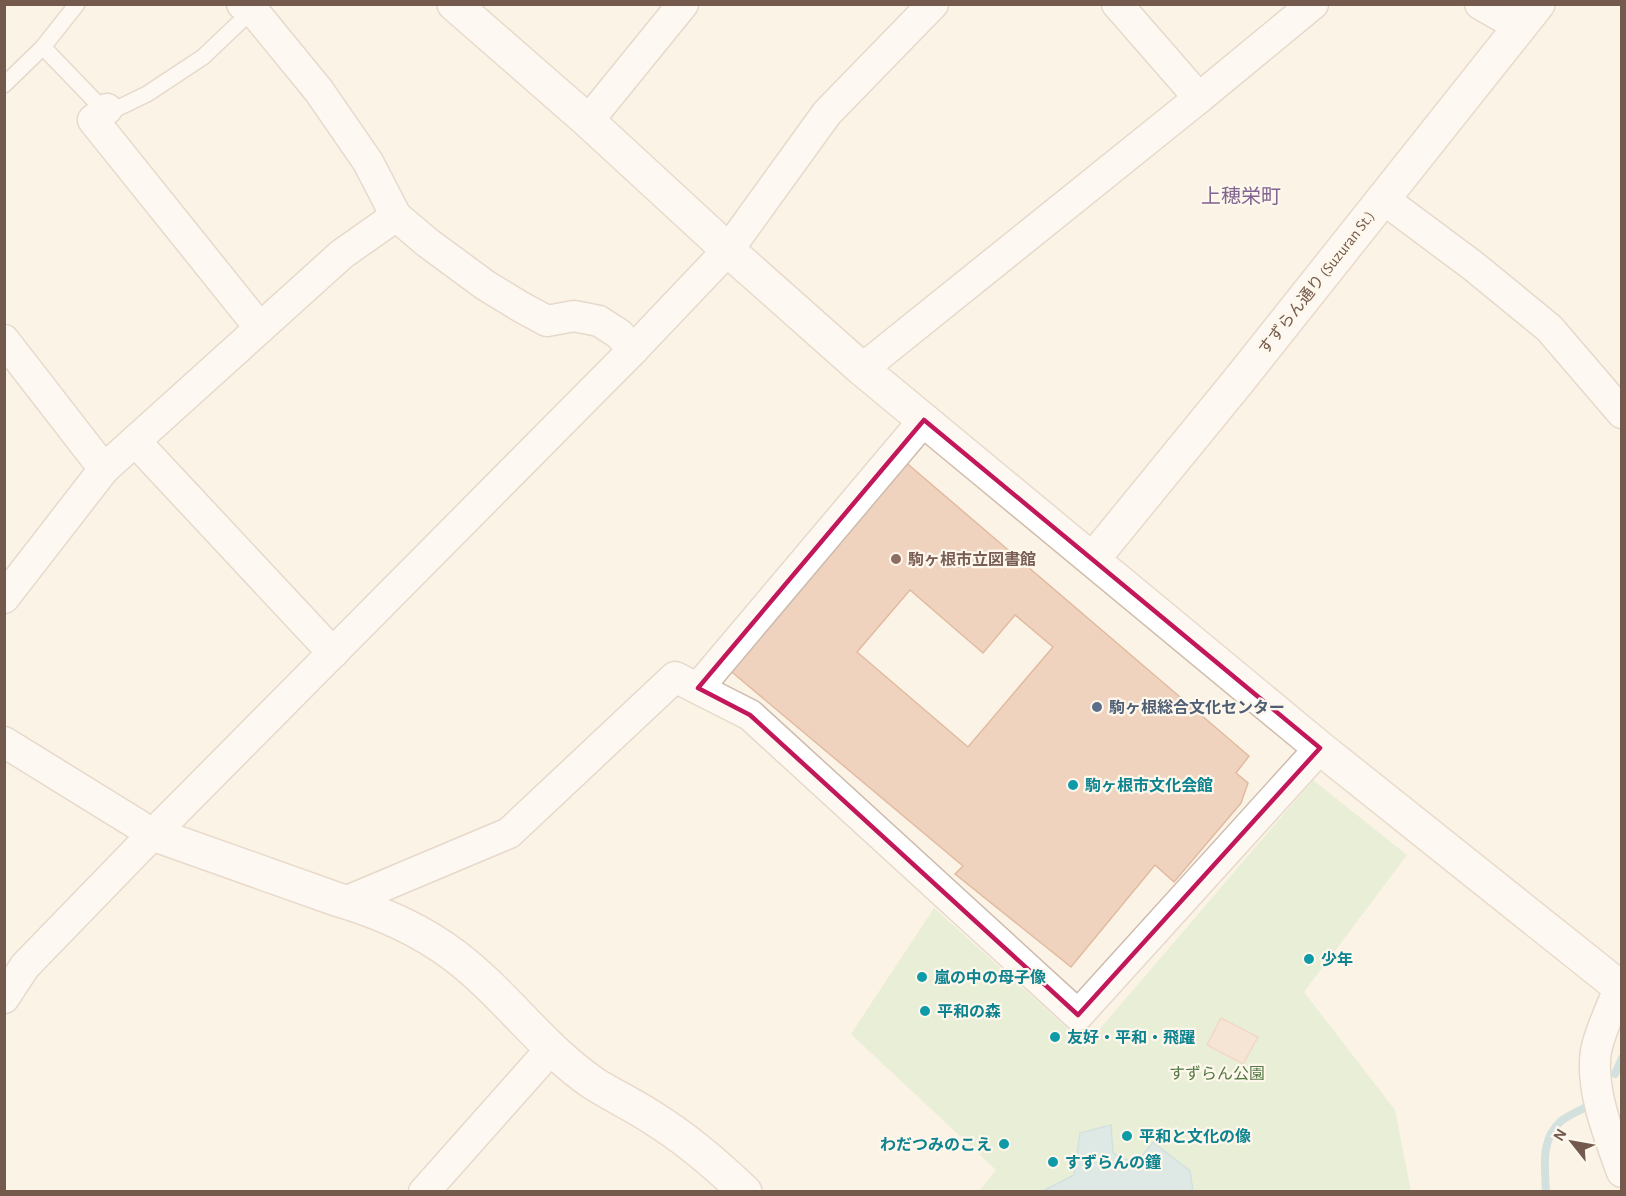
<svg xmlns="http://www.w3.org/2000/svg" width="1626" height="1196" font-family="'Alegreya Sans','Noto Sans JP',sans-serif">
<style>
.green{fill:#d3e9c5}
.water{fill:#bbdee4;stroke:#a2cdd6;stroke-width:1.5}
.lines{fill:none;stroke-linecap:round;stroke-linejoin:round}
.stream{stroke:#a2cdd6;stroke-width:8}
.building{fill:#f0d3bf;stroke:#e2baa0;stroke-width:1.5;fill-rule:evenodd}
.lane-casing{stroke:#cdbbad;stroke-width:18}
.street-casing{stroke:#cdbbad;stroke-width:33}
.secondary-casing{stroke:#d2bdad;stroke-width:36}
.lane{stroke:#fff;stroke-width:15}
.street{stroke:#fff;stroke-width:30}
.secondary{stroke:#fff;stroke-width:33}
.marked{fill:none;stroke:#c2185b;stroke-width:4.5;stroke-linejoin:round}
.education-dot{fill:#8d6e63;stroke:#fef7ec;stroke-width:2}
.service-dot{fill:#5c6f8a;stroke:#fef7ec;stroke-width:2}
.culture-dot{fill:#0f9aa8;stroke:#fef7ec;stroke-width:2}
.labels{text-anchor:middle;stroke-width:4.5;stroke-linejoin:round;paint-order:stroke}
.street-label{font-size:16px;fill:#745a4c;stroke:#fef7ec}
.education-label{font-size:16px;font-weight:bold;fill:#785e54;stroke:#fef7ec;text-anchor:start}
.service-label{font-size:16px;font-weight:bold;fill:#4e5e75;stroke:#fef7ec;text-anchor:start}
.culture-label{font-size:16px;font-weight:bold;fill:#0d838f;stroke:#fef7ec;text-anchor:start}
.park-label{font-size:16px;fill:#547944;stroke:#fef7ec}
.quarter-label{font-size:20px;fill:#816490;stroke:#fef7ec}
</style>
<rect width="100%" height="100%" fill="#fbf3e6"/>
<polygon class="green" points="1313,780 1407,855 1304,992 1395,1110 1411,1191 979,1191 996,1170 851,1034 934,908 1086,1045"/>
<polygon class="water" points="1111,1125 1113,1153 1136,1164 1153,1142 1190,1171 1193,1191 1043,1191 1074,1175 1080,1133"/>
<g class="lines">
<g class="stream">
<polyline points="1615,1074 1622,1058"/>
<path d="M1546,1192C1545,1166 1540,1140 1561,1121C1569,1115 1581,1110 1590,1105"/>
</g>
</g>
<g class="building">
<path d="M903,460L1249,756L1236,773L1248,783L1241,803L1174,882L1155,865L1071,967L955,874L963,866L727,668ZM910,590L983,653L1015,615L1053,647L968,747L857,652Z"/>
<polygon points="1221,1018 1258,1037 1243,1064 1207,1045"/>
</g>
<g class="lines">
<defs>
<g id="lane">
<polyline points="43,47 95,101 107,109 116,109 147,94 203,57 243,19 256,14"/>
<polyline points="4,85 43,47 77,4"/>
</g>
<g id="street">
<polyline points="242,4 256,14 319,91 368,162 396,216 428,243 485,285 521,307 547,321 574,316 599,321 619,334 633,350"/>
<polyline points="1117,4 1199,98 1313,4"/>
<polyline points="1480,4 1520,27"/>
<polyline points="107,109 93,120 260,328"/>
<polyline points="588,121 683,4"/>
<polyline points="1382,198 1472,265 1549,328 1622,413"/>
<polyline points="4,340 104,469"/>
<polyline points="862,369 1199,98"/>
<polyline points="135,441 333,653"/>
<polyline points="4,598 104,469 342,254 396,216"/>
<polyline points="698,688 924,420"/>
<polyline points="4,742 153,834"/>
<polyline points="345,902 509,833 675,677 750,715 1078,1015 1320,748"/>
<path d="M1622,982C1614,1002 1600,1030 1596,1051C1590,1089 1609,1136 1622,1172"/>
<polyline points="4,998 25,966 153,834 633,350 728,250 827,113 933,4"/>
<polyline points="424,1192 551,1049"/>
</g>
<g id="secondary">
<polyline points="454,4 588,121 728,250 862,369 1320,748 1622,989"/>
<polyline points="1093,559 1240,379 1538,4"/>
<path d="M153,834L336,899C377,911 421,930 455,956C505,994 541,1047 593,1083C613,1096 636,1106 656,1120C688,1140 718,1166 745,1192"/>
</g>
</defs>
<use href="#lane" class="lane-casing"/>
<use href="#street" class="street-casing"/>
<use href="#secondary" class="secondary-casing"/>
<use href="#lane" class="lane"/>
<use href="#street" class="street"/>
<use href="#secondary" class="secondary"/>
</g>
<path d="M0 0H1626V1196H0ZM924,420L1320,748L1078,1015L750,715L698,688Z" fill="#fbf3e6" fill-opacity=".55" fill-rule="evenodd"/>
<path class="marked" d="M924,420L1320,748L1078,1015L750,715L698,688Z"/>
<circle class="education-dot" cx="896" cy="559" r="6"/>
<circle class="service-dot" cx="1097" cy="707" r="6"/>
<g class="culture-dot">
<circle cx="1073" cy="785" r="6"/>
<circle cx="1309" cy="959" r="6"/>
<circle cx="922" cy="977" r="6"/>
<circle cx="925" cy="1011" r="6"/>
<circle cx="1055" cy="1037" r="6"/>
<circle cx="1127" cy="1136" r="6"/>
<circle cx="1004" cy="1144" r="6"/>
<circle cx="1053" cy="1162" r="6"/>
</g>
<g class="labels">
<g class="street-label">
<text transform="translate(1316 282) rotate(-52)" y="6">すずらん通り (Suzuran St.)</text>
</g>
<g class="education-label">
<text x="908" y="565">駒ヶ根市立図書館</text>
</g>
<g class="service-label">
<text x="1109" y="713">駒ヶ根総合文化センター</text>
</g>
<g class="culture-label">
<text x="1085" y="791">駒ヶ根市文化会館</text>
<text x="1321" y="965">少年</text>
<text x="934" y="983">嵐の中の母子像</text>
<text x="937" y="1017">平和の森</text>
<text x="1067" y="1043">友好・平和・飛躍</text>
<text x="1139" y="1142">平和と文化の像</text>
<text x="992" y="1150" text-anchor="end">わだつみのこえ</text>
<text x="1065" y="1168">すずらんの鐘</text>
</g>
<g class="park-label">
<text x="1217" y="1079">すずらん公園</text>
</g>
<g class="quarter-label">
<text x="1241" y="203">上穂栄町</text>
</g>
</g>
<rect width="1626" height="1196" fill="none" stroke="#745a4c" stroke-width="12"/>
<g transform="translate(1572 1142) rotate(301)" stroke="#fef7ec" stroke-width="4.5" paint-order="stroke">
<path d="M0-4.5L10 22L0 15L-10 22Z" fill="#745a4c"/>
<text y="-9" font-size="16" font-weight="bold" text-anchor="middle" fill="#745a4c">N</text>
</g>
</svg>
